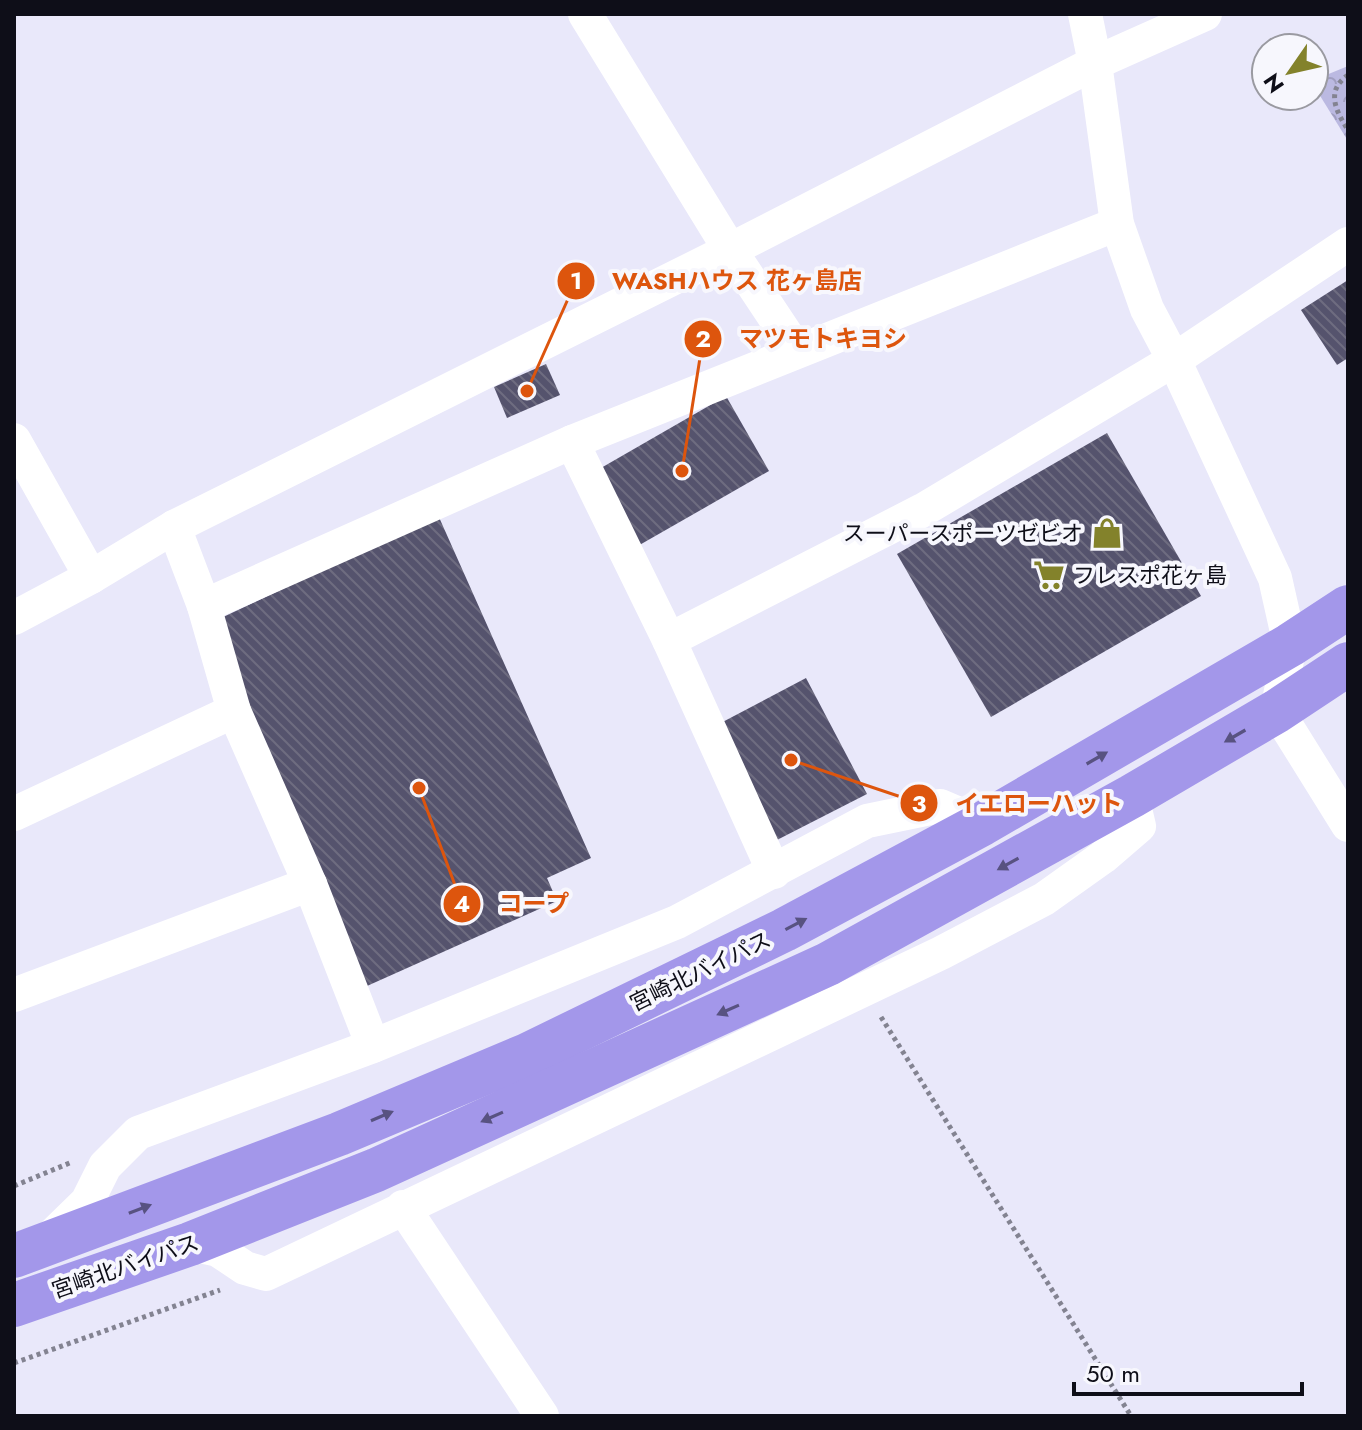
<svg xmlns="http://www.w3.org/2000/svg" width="1362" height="1430" font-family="Jost,'Noto Sans JP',sans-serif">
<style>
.park{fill:url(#park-crowns)}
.building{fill:url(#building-back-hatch)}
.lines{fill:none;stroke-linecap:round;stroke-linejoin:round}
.path{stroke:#838391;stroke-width:5;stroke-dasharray:4 4;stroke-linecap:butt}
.minor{stroke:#fff;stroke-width:34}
.trunk{stroke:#a397ea;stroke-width:44}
.oneway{fill:#585281}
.labels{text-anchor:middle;stroke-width:8;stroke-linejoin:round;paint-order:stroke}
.poi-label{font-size:22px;fill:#0e0e18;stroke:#f7f7fd;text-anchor:end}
.street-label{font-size:22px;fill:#0e0e18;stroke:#f7f7fd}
.leader{fill:none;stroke:#dd550d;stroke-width:3}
.callout-dot{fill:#dd550d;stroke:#f7f7fd;stroke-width:3}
.mark-label{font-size:24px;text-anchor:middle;font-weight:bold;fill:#fff}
.callout-label{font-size:24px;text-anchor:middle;font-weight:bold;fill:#dd550d;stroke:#f7f7fd;stroke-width:8;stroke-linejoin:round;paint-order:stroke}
</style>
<defs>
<pattern id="park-crowns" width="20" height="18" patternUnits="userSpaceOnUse" patternTransform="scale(2)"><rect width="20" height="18" fill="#bbb9e1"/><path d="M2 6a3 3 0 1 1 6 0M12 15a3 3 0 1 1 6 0" fill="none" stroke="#a09ec0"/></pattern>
<pattern id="building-back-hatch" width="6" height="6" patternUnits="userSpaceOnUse" patternTransform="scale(2)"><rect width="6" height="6" fill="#55536d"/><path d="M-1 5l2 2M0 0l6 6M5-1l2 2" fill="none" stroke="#6e6c80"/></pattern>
</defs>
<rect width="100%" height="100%" fill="#e9e8fa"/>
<polygon class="park" points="1348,66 1348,141 1314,86 1314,80"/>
<g class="building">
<polygon points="1348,280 1348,358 1337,365 1301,310"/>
<polygon points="546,364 560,395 507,418 494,387"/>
<polygon points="726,396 769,471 636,547 594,472"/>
<polygon points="1107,433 1201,596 991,717 897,554"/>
<polygon points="438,515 591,858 547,878 557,901 367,986 247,719 219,619"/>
<polygon points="806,678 867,794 775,841 715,726"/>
</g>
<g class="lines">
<g class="path">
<path d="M1348,75C1325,91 1336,111 1348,130"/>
<polyline points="881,1017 1131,1416"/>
<polyline points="14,1186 72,1162"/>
<polyline points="14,1363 220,1290"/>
</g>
<g class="minor">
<polyline points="585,14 730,250 797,351"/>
<polyline points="1085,14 1095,63 1117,224 1147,309 1174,360 1275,578 1290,645 1277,711 1348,825"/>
<polyline points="14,440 91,577"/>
<polyline points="572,442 669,640 774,872"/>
<polyline points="174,527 204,606 234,711 310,884 373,1046"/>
<polyline points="204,606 572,442 1117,224"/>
<polyline points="14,618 91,577 174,527 730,250 1095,63 1205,14"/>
<polyline points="669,640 923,510 1174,360 1348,244"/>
<polyline points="14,814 234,711"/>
<polyline points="14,995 310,884"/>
<polyline points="403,1207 542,1416"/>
<polyline points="47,1241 87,1202 105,1166 138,1133 373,1046 677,922 867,821 940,806 982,824"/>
<polyline points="190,1244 218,1250 245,1268 266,1274 941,953 1044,899 1103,857 1139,826 1132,796"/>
</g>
<g class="trunk">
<polyline points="14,1256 339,1134 527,1055 784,930 982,824 1290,645 1348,607"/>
<polyline points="14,1305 190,1244 376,1170 828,964 1132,796 1277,711 1348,664"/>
</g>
</g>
<defs><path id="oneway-solid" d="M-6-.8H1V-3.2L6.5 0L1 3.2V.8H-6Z" transform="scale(2)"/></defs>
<g class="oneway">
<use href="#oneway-solid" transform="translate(1235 736) rotate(150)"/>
<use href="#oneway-solid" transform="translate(1097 758) rotate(-30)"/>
<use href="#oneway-solid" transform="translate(1008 864) rotate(151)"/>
<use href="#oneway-solid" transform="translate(796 924) rotate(-28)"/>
<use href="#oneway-solid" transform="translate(728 1010) rotate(156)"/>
<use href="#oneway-solid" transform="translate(382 1116) rotate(-23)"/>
<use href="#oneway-solid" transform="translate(492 1117) rotate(156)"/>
<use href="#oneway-solid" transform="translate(140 1209) rotate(-21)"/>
</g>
<defs>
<symbol id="shop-bare" viewBox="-9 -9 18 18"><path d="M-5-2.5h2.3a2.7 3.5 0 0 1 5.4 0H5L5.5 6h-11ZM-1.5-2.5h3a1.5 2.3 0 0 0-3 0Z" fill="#83822b" stroke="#f7f7fd" stroke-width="2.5" paint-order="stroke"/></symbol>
<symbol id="supermarket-bare" viewBox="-9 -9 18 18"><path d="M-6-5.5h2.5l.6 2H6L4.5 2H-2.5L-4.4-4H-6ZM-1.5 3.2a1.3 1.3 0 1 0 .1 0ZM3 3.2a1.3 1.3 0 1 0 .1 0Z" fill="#83822b" stroke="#f7f7fd" stroke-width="2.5" paint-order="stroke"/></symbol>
</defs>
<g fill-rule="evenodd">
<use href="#shop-bare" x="1085" y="511" width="44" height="44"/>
<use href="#supermarket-bare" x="1027" y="553" width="44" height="44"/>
</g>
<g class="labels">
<g class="poi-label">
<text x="1083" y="541">スーパースポーツゼビオ</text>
<text x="1073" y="583" text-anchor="start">フレスポ花ヶ島</text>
</g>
<g class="street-label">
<text transform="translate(700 971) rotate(-26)" y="8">宮崎北バイパス</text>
<text transform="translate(125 1266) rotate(-19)" y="8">宮崎北バイパス</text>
</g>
</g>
<path class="leader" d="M527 391L576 281M682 471L703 339M791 760L919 803M419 788L462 904"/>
<g class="callout-dot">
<circle cx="527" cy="391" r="8"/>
<circle cx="682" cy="471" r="8"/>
<circle cx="791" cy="760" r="8"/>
<circle cx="419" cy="788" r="8"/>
<circle cx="576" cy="281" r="20"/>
<circle cx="703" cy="339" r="20"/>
<circle cx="919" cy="803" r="20"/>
<circle cx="462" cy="904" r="20"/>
</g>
<g class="mark-label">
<text x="576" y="289">1</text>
<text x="703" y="347">2</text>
<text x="919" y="812">3</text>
<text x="462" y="912">4</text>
</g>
<g class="callout-label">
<text x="737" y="289">WASHハウス 花ヶ島店</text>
<text x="823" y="347">マツモトキヨシ</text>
<text x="1039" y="812">イエローハット</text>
<text x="534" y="912">コープ</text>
</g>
<rect width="1362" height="1430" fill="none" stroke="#0e0e18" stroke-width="32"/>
<g transform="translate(1290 72) rotate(236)"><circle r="38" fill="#f7f7fd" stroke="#9a9aa1" stroke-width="2"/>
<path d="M0-6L14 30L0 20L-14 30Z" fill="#83822b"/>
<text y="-12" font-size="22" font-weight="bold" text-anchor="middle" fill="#0e0e18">N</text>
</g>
<path d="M1074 1382v12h228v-12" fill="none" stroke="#0e0e18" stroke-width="4"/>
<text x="1086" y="1382" font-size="24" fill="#0e0e18" stroke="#f7f7fd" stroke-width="6" paint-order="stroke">50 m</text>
</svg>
